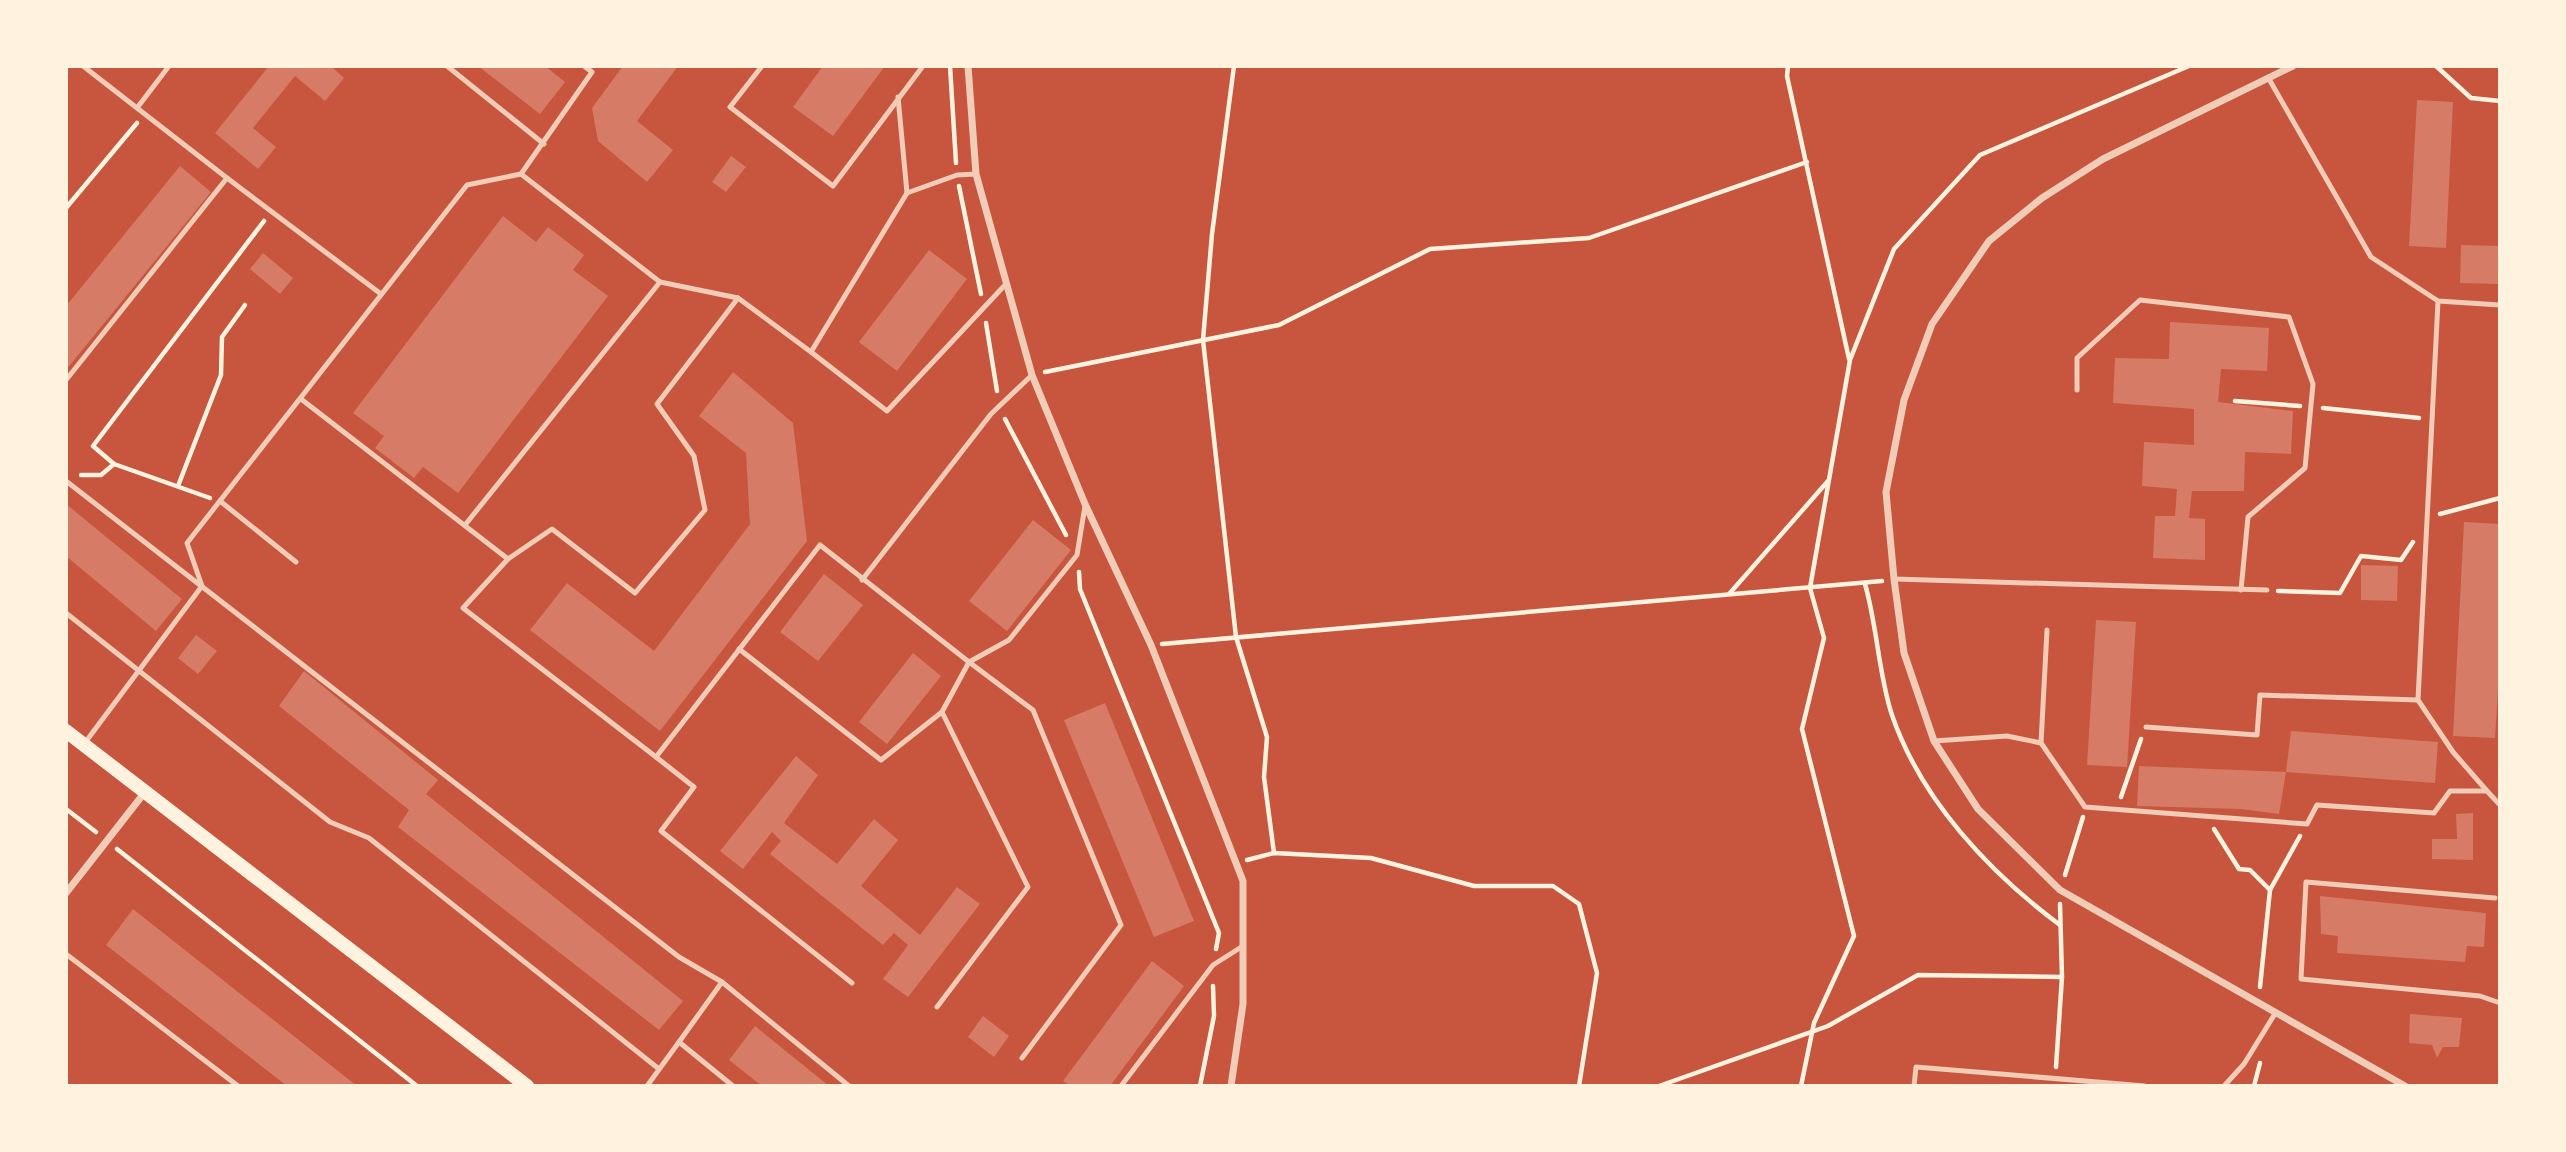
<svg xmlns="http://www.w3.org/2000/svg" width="2566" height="1152" font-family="'PT Sans',sans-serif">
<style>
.building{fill:#d67c66}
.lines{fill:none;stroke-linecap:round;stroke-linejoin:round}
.path{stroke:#fff3e0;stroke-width:4.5}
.service{stroke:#f1ccb7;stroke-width:5}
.minor{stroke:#f1ccb7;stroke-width:7}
.secondary{stroke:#fff3e0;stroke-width:14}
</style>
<rect width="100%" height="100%" fill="#c8553d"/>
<g class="building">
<polygon points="269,66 331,66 344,78 325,101 295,76 253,128 276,147 258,169 215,133"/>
<polygon points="478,66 545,66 565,82 540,114"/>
<polygon points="623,66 678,66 637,121 673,150 647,182 598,141 592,108"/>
<polygon points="823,66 885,66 833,136 793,107"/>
<polygon points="2417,100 2453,102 2446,248 2409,246"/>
<polygon points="731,156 746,167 726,192 712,182"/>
<polygon points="180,166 211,192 66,370 66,306"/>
<polygon points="503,216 536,242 548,227 584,255 573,270 608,296 458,493 423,467 414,478 375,448 384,436 353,413"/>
<polygon points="2461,245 2500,246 2500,284 2460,283"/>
<polygon points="929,250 967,279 897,371 859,342"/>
<polygon points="263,253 293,278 280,294 250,269"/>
<polygon points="2170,322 2269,328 2267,371 2221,369 2218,402 2293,411 2291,454 2245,452 2244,491 2192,491 2189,518 2205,519 2205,560 2153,558 2155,516 2175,516 2177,489 2142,486 2144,442 2194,445 2194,409 2113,403 2115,358 2169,359"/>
<polygon points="733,372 793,423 807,541 660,731 530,630 567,583 654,651 750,524 746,453 699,416"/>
<polygon points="66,504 182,599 156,631 66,556"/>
<polygon points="1033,520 1071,550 1007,631 969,601"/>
<polygon points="2464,522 2500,524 2500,658 2495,738 2453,736"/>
<polygon points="2361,565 2398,566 2397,601 2361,600"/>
<polygon points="824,574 863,605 818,661 780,632"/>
<polygon points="2096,620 2136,622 2127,767 2087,765"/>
<polygon points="196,635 217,651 198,674 178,658"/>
<polygon points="913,653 941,676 887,744 859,722"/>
<polygon points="304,671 438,780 426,794 683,1001 659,1030 398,827 409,810 279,706"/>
<polygon points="1105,703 1194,921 1154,937 1064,720"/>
<polygon points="2291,731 2438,742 2435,783 2286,772"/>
<polygon points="796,756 818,775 784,823 837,864 874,819 898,840 861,886 920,935 957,887 980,904 908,997 883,979 908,945 894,933 883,945 770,854 781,841 772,832 743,869 720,851"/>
<polygon points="2139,766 2286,772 2279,814 2241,809 2137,806"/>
<polygon points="2473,813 2473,860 2432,859 2432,839 2457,839 2456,814"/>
<polygon points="2320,896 2486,913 2484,947 2467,946 2465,962 2337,953 2338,936 2321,934"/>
<polygon points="133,909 357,1086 287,1086 106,945"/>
<polygon points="1152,961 1184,986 1110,1086 1070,1086 1063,1081"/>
<polygon points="2410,1014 2462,1018 2459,1047 2443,1047 2437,1058 2432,1045 2409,1043"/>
<polygon points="983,1016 1009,1036 994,1057 968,1037"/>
<polygon points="755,1026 829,1086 762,1086 729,1060"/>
</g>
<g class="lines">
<g class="path">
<polyline points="950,66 956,163"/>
<polyline points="1234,66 1212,234 1203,340 1236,637 1267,737 1264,777 1274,853"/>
<polyline points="1788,66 1787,76 1849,359"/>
<polyline points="2436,66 2471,98 2500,101"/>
<polyline points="959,186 981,294"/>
<polyline points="66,208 137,123"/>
<polyline points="986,323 997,391"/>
<polyline points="1045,372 1279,325 1430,249 1589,238 1807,162"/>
<polyline points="2235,401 2300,406"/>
<polyline points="2323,408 2419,418"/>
<polyline points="1005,419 1066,535"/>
<polyline points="114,464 93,446 264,221"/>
<polyline points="81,475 101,475 114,464 210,498"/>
<polyline points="178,486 221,375 222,337 245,305"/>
<polyline points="2440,514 2500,498"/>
<polyline points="1079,572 1080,589 1219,933 1216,949"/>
<path d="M1865,584C1877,625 1879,677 1892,715C1921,800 1990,873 2060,925"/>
<polyline points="2278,591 2340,593 2361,556 2401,560 2413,542"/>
<polyline points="1730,593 1828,481"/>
<polyline points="1162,644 1882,581"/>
<polyline points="2121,797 2141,739"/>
<polyline points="66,809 96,832"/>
<polyline points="2214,829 2239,869 2250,870 2270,890 2260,987"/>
<polyline points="117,849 417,1086"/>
<polyline points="1247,860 1274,853 1371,858 1474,886 1553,886 1579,904 1597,973 1579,1086"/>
<polyline points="2065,875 2083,817"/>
<polyline points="2270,890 2300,836"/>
<polyline points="2056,1067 2062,977 2060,904"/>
<polyline points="1200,1086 1214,1016 1213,986"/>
<polyline points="1659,1086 1828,1026 1918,975 2062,977"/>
<polyline points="1801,1086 1814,1023 1854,936 1802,729 1824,638 1810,588 1850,360 1894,249 1980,155 2189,66"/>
<polyline points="2254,1086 2260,1063"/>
</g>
<g class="service">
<polyline points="447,66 544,144"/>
<polyline points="762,66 730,107 833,186 923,66"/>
<polyline points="2269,79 2371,257 2438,301 2500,305"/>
<polyline points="898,97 907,193"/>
<polyline points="137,108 169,66"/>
<polyline points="521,174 660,282 738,298 811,352 907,193 957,175 976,174"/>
<polyline points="227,178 381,294"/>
<polyline points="738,298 657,404 694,456 705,510 635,593 552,529 508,559 463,608 656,757 820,545 969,662 1009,640 1077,555 1085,506"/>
<polyline points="2438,301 2418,700 2453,752 2487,791"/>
<polyline points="811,352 887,411 1005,285"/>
<polyline points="66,380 227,178 83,66"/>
<polyline points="2077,390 2077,358 2140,300 2289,317 2313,384 2305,468 2248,517 2241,590"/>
<polyline points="301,399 508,559"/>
<polyline points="66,481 679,957 722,982 849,1086"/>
<polyline points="220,501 296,562"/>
<polyline points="465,525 660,282"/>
<polyline points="1894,579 2267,590"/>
<polyline points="862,580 991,414 1032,375"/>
<polyline points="66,613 330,822 369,838 659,1069"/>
<polyline points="2047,630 2041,743 2085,807 2307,824 2317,805 2434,813 2450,791 2487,791 2500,805"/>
<polyline points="739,649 881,760 942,712 969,662 1033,710 1121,925 1022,1058"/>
<polyline points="2146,727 2257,735 2260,695 2418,700"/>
<polyline points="1934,741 2007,736 2041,743"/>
<polyline points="84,744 202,586 187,543 467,185 521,174 592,72 584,66"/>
<polyline points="656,757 694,787 661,831 852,983"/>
<polyline points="2495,898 2306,882 2301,979 2480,996 2500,1003"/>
<polyline points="66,954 238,1086"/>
<polyline points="937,1007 1028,887 942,712"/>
<polyline points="679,1042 722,982"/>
<polyline points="647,1086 679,1042 733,1086"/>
<polyline points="1121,1086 1213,965 1243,946"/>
<polyline points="1914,1086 1916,1067 2145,1086"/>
<polyline points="2224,1086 2244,1064 2276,1012"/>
</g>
<g class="minor">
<polyline points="968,66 976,174 1032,375 1085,504 1151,645 1243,881 1243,1004 1231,1086"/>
<polyline points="2293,66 2103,159 2042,198 1989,241 1932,324 1904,400 1886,492 1894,579 1904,653 1934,741 1978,809 2060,890 2405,1086"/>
<polyline points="66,893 145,792"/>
</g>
<polyline class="secondary" points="66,731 527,1086"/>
</g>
<rect width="2566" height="1152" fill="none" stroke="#fff3e0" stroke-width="136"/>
</svg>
